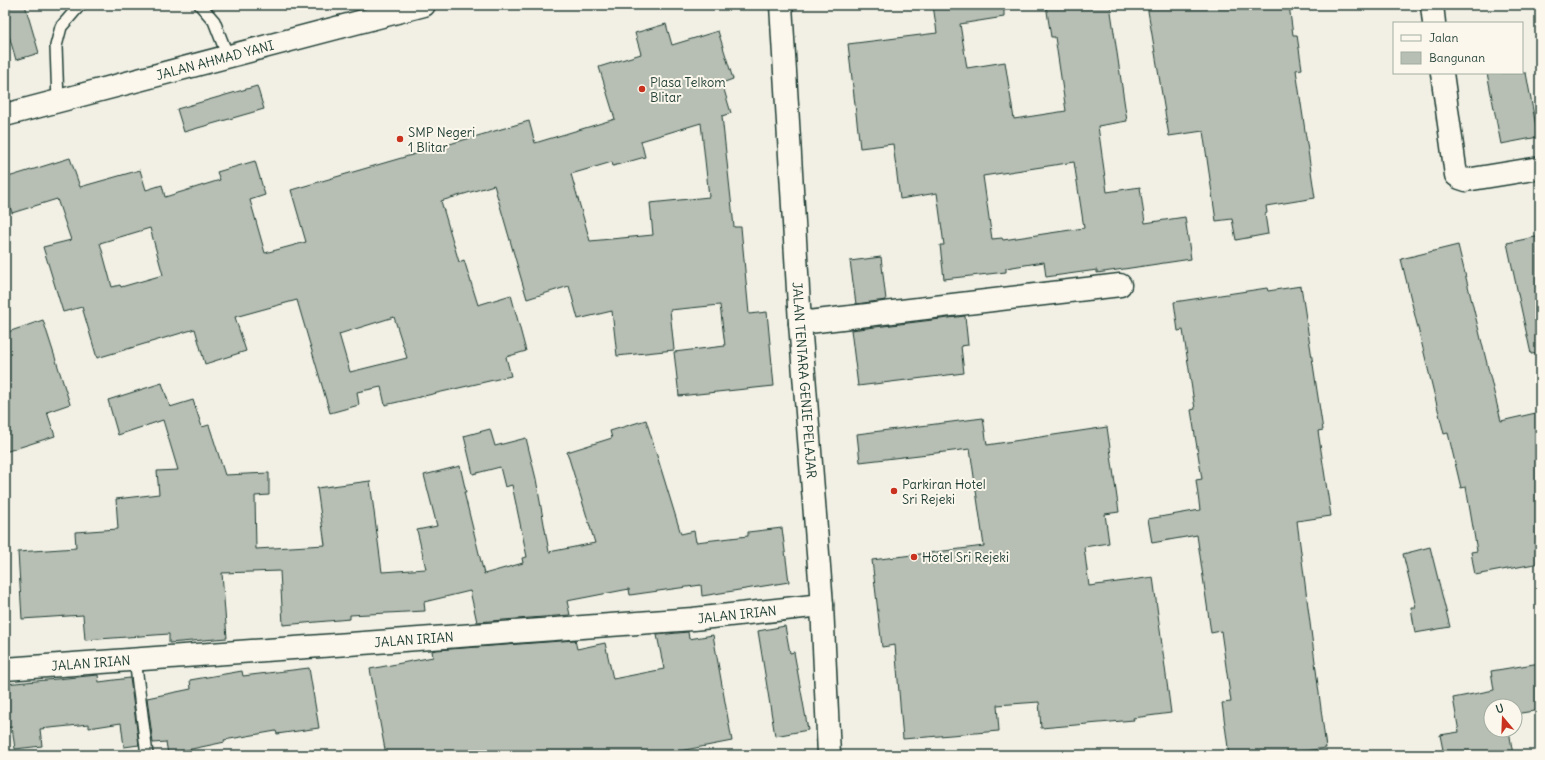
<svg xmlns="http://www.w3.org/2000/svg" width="1545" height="760" font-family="Delius,sans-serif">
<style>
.building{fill:#b7beb3;stroke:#1f3d34;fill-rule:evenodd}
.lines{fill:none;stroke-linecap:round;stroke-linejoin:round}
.service-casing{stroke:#1f3d34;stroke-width:14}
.minor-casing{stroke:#1f3d34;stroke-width:25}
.secondary-casing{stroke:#1f3d34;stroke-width:25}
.primary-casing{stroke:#1f3d34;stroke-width:25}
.service{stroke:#fbf7ec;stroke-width:11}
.minor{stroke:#fbf7ec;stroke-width:22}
.secondary{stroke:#fbf7ec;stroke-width:22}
.primary{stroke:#fbf7ec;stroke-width:22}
.poi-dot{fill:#c8321e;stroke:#fbf7ec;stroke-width:1.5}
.labels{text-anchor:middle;stroke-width:4;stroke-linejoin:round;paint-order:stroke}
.street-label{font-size:13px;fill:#1f3d34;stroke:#fbf7ec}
.poi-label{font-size:13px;fill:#1f3d34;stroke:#fbf7ec;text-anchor:start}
</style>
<rect width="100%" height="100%" fill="#f2f0e5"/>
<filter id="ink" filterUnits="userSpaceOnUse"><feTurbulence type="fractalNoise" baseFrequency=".025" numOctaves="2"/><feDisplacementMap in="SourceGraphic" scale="8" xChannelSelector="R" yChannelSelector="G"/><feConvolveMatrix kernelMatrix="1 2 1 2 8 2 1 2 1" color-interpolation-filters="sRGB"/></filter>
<g filter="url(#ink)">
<g class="building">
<polygon points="5,5 25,5 39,53 16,60 5,22"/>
<path d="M933,5H1004V17L960,24L967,68L1005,62L1014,119L1066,111L1055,37H1051L1046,5H1110L1127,121L1098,126L1107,192L1140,187L1145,223L1185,217L1191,259L1097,273V270L1046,277L1044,262L1006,268V272L944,279L940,245H944L937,193L900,199L893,144L860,148L848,44L937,33ZM1074,162L1084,228L1003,240L1002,238L992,239L983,176Z"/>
<polygon points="1147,5 1289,5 1293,35 1297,35 1302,69 1296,70 1315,198 1266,206 1267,213 1265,214 1268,234 1236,240 1232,219 1216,221 1203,131 1169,136"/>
<path d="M666,24L672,45L718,31L733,79L722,83L731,113L722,116L734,227H741L749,314L767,312L774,386L679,396L674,352L725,346L720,305L670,310L674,350L617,356L612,311L578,319L569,286L527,299L494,185L441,201L459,262L464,260L478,305L511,295L526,351L506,357L511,376L385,405L381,387L357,392L359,405L330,413L297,300L235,317L246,351L205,364L195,329L97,358L82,307L63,312L43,247L71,240L57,199L12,213L5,190V178L70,158L80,187L140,170L146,190L162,185L165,197L220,180L217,172L255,161L265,195L250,200L265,253L306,242L291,190L529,121L535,143L615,119L599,67L641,54L635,33ZM701,123L709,197L650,203L653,235L590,241L571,174L612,162L613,166L645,157L641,141ZM150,228L163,275L121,287L120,285L112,287L100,243ZM394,317L407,358L350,372L339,334Z"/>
<polygon points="1487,73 1526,73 1538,137 1501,144"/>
<polygon points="257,86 264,109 184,132 177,109"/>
<polygon points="1540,236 1540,353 1531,354 1507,243"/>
<polygon points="1458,245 1501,421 1540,412 1540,563 1475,575 1471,552 1477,551 1466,487 1461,488 1448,433 1444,434 1401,259"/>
<polygon points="881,257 886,300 856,304 850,261"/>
<polygon points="1301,286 1323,430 1318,431 1331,516 1297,521 1326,748 1274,755 1229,755 1222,703 1231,702 1221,631 1211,633 1197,535 1152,543 1148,519 1200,510 1196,480 1202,479 1191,410 1195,409 1183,330 1178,331 1174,302 1267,288 1268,291"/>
<polygon points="965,316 968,345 961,346 964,373 858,386 851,330"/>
<polygon points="43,320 70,404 47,412 55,436 5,452 5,333"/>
<polygon points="162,383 170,407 193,400 202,427 209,425 225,475 269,473 269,495 255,496 256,549 325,545 317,488 370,481 382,572 426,569 417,530 437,526 424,475 460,466 466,492 464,492 484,574 523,563 522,558 527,557 512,485 505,487 500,467 473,474 464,436 490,429 495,446 526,438 536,479 549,552 595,543 567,452 612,438 610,431 646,420 681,534 694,531 696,542 748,536 748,532 782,528 789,582 702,596 701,585 630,595 629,589 567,601 570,615 477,622 470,591 424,602 425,611 350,615 350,619 283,625 280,571 222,573 227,638 169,643 169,634 85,640 83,615 22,619 18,552 76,548 75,532 118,529 116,499 159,494 157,471 178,470 163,420 118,435 108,400"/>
<polygon points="983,418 987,445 1107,427 1119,512 1105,514 1109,543 1084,547 1089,586 1153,577 1171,713 1133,718 1134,720 1041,728 1039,702 997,705 999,731 903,739 895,645 882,647 872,560 984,546 970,449 860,462 857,434"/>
<polygon points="1430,547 1450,627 1415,633 1411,607 1416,607 1403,554"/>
<polygon points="785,626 790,653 794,652 808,730 775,736 758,631"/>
<polygon points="688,632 689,639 713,635 732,741 680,751 681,755 386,755 370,669 433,657 432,651 436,650 575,640 577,649 605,643 613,679 664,669 657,635"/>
<polygon points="1540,663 1540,710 1515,714 1515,706 1491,706 1491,730 1509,730 1513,755 1444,755 1440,735 1459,732 1453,698 1494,690 1491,671"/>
<polygon points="309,668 319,728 277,734 276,731 224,740 225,742 168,754 166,742 153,743 147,698 191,689 190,680 242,671 243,676"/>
<polygon points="98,675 99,682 130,678 139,745 124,747 121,723 89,728 89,724 40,729 42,746 15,749 12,727 5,728 5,684"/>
</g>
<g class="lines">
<defs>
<g id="service">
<polyline points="200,5 214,21 228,57"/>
<polyline points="58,102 56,46 61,27 80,5"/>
<polyline points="135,659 147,755"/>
</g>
<g id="minor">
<polyline points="1432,5 1434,23"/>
<polyline points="1442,73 1456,175 1460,178 1466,180 1540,168"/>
<polyline points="800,323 1120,285"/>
<path id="s1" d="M5,669L693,619L822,605"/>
</g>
<g id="secondary">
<path id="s2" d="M781,5L800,323L822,605L829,755"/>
</g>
<g id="primary">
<path id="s3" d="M5,115L424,5"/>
</g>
</defs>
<use href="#service" class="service-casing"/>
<use href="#minor" class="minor-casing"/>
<use href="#secondary" class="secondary-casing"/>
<use href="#primary" class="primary-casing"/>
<use href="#service" class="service"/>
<use href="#minor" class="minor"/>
<use href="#secondary" class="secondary"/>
<use href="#primary" class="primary"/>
</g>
</g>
<g class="poi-dot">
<circle cx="642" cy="89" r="4"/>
<circle cx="400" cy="139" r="4"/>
<circle cx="894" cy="491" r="4"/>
<circle cx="914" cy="557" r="4"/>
</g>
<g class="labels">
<g class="street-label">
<text dy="5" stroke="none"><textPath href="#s3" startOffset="217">JALAN AHMAD YANI</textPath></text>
<text dy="5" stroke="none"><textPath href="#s2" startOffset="376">JALAN TENTARA GENIE PELAJAR</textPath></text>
<text dy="5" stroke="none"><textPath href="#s1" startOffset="734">JALAN IRIAN</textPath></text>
<text dy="5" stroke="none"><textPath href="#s1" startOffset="410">JALAN IRIAN</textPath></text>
<text dy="5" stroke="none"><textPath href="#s1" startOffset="86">JALAN IRIAN</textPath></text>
</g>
<g class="poi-label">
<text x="650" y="87">Plasa Telkom<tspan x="650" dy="15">Blitar</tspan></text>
<text x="408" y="137">SMP Negeri<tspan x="408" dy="15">1 Blitar</tspan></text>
<text x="902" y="489">Parkiran Hotel<tspan x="902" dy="15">Sri Rejeki</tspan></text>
<text x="922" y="562">Hotel Sri Rejeki</text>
</g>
</g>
<rect width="1545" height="760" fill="none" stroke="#fbf7ec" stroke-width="20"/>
<rect x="10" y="10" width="1525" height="740" fill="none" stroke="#1f3d34" stroke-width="1.5" filter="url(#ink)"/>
<rect x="1393" y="22" width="130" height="52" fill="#fbf7ec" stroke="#a3ada2"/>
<rect x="1401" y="35" width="20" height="6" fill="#fbf7ec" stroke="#a3ada2"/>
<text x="1429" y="42" font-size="12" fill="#1f3d34">Jalan</text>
<rect x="1401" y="52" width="20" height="12" fill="#b7beb3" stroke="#a3ada2"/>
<text x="1429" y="62" font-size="12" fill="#1f3d34">Bangunan</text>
<g transform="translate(1503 718) rotate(341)"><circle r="19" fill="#fbf7ec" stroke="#a3ada2"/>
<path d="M0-3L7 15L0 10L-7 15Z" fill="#c8321e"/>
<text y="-6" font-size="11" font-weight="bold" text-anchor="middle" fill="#1f3d34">U</text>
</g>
</svg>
